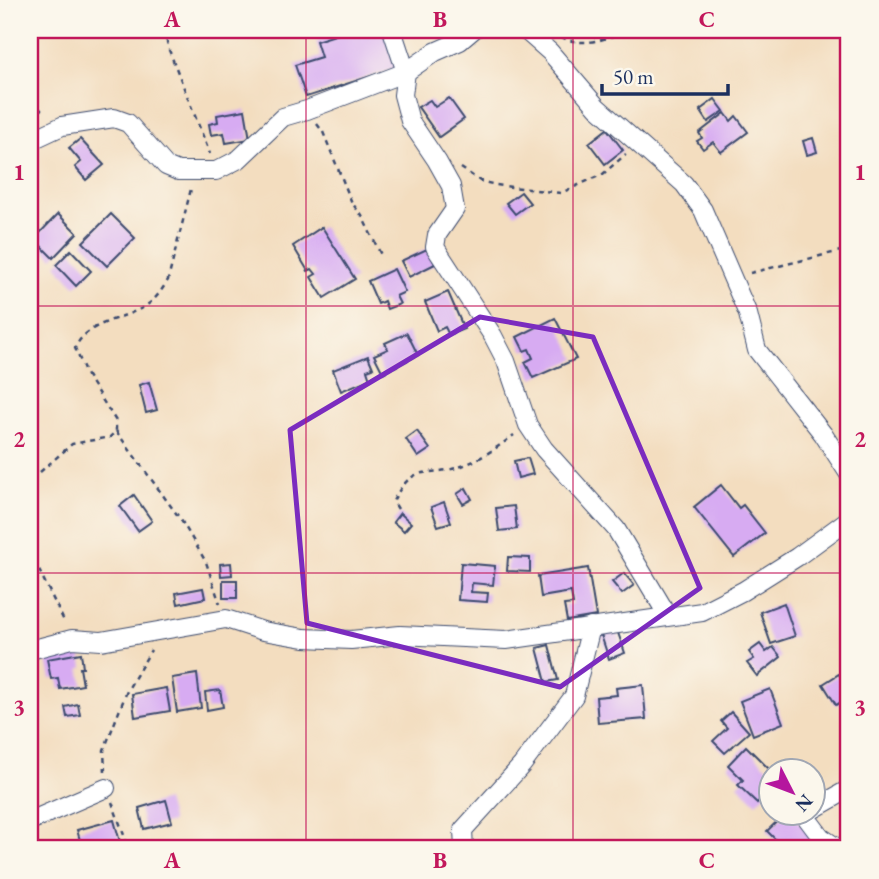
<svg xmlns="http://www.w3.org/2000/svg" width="879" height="879" font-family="'EB Garamond',serif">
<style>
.building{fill:#d7abf2}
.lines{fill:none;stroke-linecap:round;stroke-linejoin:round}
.street-casing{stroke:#3b496d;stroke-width:20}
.path{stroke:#3b496d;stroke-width:2.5;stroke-dasharray:5 5;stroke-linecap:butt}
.street{stroke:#fff;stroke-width:18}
.marked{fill:none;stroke:#7b2cbf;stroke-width:5;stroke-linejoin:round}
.grid{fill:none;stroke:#c2185b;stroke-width:2;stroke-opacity:0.55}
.neatline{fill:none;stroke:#c2185b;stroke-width:2.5}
.grid-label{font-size:23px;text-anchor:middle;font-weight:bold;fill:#c2185b}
</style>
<rect width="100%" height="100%" fill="#fbf7ec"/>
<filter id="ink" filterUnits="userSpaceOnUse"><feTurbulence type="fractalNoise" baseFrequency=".0143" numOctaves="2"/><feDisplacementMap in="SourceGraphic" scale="14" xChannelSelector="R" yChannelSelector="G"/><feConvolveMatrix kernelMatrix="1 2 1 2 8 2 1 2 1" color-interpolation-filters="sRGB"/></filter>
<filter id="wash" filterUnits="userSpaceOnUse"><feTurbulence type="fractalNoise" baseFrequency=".00686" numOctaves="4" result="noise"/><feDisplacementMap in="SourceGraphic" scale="28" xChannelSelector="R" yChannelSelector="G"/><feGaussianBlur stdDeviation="1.57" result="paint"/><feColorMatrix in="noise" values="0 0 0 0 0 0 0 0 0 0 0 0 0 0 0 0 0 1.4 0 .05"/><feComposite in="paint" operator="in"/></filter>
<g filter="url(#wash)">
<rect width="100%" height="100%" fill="#f3ddbf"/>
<g id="blocks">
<g class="building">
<polygon points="351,30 384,30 396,68 306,97 295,65 321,57 316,41"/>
<polygon points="449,98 464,119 439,137 418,107 430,100 435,107"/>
<polygon points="715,99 724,111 708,122 700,110"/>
<polygon points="245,110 250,139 226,143 224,133 211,135 209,124 218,122 217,115"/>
<polygon points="725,113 731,121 736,116 748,132 721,152 713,142 703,149 697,141 702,138 699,133"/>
<polygon points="607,129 623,150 605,164 589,143"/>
<polygon points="813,138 817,152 807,155 803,141"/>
<polygon points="80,139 104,165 86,180 75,167 81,162 69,148"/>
<polygon points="521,192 530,203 515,214 506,203"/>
<polygon points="58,214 77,233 53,258 34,239"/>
<polygon points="111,214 135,238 107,266 83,242"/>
<polygon points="322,227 355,279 324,298 311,277 316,274 312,269 308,271 293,246"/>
<polygon points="427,249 435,264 409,277 401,261"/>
<polygon points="71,250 91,271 76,286 56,265"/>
<polygon points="394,269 405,292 396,296 400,304 387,309 384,301 378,304 368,281"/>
<polygon points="448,292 464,329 449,335 445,327 437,331 425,302"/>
<polygon points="555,318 576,359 533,378 525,362 533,358 529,349 524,351 517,337"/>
<polygon points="407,333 418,355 383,373 374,355 388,349 385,343"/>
<polygon points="368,356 373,368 367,370 370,379 341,391 333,370"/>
<polygon points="149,382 157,410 146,413 139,385"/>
<polygon points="417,431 430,449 418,457 406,439"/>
<polygon points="528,458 533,474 518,478 514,461"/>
<polygon points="721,485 739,508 743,505 765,533 734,557 694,507"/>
<polygon points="466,488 472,499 463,504 457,494"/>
<polygon points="134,495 152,521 138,531 120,506"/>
<polygon points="444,502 451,522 438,526 431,507"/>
<polygon points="514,506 517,529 499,531 496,508"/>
<polygon points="400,513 411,523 404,531 393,522"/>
<polygon points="508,557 530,558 530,572 507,571"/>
<polygon points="231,563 232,575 221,576 220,564"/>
<polygon points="461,563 495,566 493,585 472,583 471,592 488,593 487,602 458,600"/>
<polygon points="588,568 596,616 567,621 564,605 573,604 571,592 541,597 538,576"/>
<polygon points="624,573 634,585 622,594 612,582"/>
<rect x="223" y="580" width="14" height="18"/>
<polygon points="203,588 205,598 178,604 176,593"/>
<polygon points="784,603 795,636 771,644 760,612"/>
<polygon points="617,630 625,653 609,659 601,635"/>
<polygon points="760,644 766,652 773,647 781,657 757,676 747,663 754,659 749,652"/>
<polygon points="549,645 558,680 546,682 537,648"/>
<polygon points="81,653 83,668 80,668 83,685 60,689 58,678 51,679 47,659"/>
<polygon points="197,674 201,708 177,712 172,678"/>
<polygon points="839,674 849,690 849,697 836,705 823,684"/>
<polygon points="643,685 646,719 598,723 596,697 617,695 616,688"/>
<polygon points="166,688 170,711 135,717 132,694"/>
<polygon points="770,689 783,723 753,735 740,701"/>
<polygon points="220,690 223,707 207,710 205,692"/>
<polygon points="78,704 80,715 67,717 65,707"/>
<polygon points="731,712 749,732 725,753 713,741 727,728 721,721"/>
<polygon points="746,746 770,770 770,789 757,803 738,785 743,780 728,765"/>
<polygon points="166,800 172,822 144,829 139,808"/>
<polygon points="787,812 789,812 817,841 808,849 785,849 767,831"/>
<polygon points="114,820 122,849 76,849 82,847 77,830"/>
</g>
</g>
</g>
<g filter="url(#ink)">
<use href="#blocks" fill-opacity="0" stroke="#3b496d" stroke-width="2"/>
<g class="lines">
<defs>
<g id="street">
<polyline points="392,30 406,72 403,95 410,121 437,161 451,186 455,209 437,235 435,247 493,336 506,361 528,425 544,449 616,529 668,616"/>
<polyline points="525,30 550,52 597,107 684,184 703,210 748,314 757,350 823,434 849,474"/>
<polyline points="30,141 62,126 114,118 128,123 166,166 178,171 216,171 239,159 283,117 307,110 406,72 435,52 460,41 473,30"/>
<polyline points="30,650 72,639 101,641 226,619 263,631 304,638 351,640 400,635 506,640 702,612 743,591 797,557 849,519"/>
<polyline points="812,810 849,789"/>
<polyline points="810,812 806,817 821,837 839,849"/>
<polyline points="30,821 106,788"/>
<polyline points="464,849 463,830 522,765 574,696 591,627"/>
</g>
</defs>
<use href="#street" class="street-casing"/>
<g class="path">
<polyline points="164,30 169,50 210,154"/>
<path d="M561,37C581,47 606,41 624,30"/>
<polyline points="30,101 45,113"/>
<polyline points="317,124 323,132 352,203 362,216 382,257"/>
<polyline points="461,168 480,181 496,185 561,193 603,174 626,154"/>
<polyline points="750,273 849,249"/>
<polyline points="116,431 181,520 206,562 220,604"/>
<path d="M30,472H40L72,444L110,437L116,431V421L87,376L75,348C88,319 129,320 151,302C158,296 163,288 168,280L191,189"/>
<path d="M398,509L393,501C415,460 426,479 462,466C481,459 498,447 514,435"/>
<polyline points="30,552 65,623"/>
<polyline points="105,772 104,750 127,691 151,650"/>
<polyline points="112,802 129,849"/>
</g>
<use href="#street" class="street"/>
</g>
</g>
<path class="marked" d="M480,317L593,337L700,588L560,687L307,623L290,430Z"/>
<path class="grid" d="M306,30V849M573,30V849M30,306H849M30,573H849"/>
<rect width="879" height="879" fill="none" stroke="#fbf7ec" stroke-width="77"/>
<g transform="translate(792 792) rotate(132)"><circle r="33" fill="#fbf7ec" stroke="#a1a7b3" stroke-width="2"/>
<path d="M0-5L12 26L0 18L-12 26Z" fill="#b5179e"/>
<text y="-10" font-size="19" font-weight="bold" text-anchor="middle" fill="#1b2f5e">N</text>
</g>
<path d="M602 84v10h126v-10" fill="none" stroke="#1b2f5e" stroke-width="3.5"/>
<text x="613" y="84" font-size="21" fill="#1b2f5e" stroke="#fbf7ec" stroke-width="5" paint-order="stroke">50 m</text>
<rect x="38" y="38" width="802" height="802" class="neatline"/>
<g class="grid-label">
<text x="172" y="27">A</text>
<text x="440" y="27">B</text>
<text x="707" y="27">C</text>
<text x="19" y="180">1</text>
<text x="860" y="180">1</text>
<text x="19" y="447">2</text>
<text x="860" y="447">2</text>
<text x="19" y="715">3</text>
<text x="860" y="715">3</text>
<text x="172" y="868">A</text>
<text x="440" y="868">B</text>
<text x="707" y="868">C</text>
</g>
</svg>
